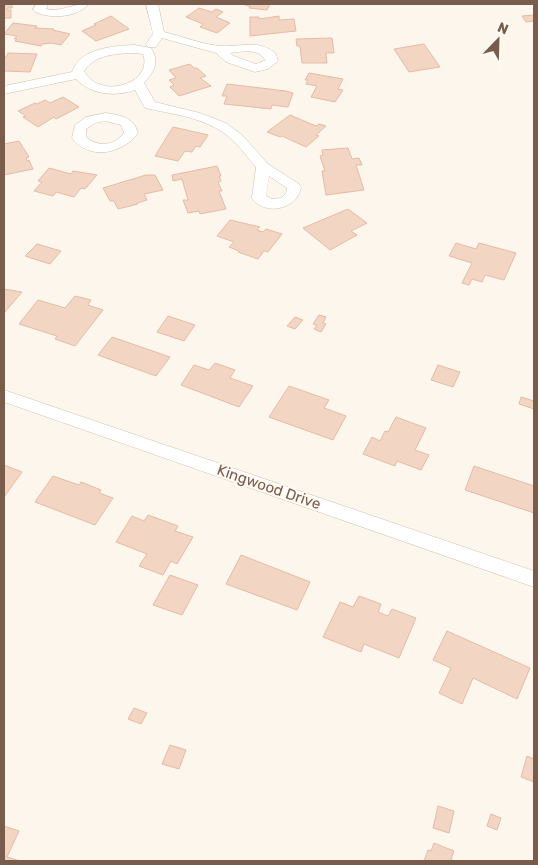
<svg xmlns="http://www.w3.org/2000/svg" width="538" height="865" font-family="Rubik,sans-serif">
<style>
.building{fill:#f3d5c3;stroke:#e6bba3}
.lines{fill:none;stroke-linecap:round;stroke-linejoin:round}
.street-casing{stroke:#d1beb0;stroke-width:1}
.street{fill:#fff;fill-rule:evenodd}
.labels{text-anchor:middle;stroke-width:4;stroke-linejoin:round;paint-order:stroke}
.street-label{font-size:15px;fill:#7a5c4d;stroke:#fffaf3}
</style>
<rect width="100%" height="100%" fill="#fdf6ec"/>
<g class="building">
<polygon points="4,4 12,4 12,8 7,8 7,10 11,10 11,18 4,18"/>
<polygon points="241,4 270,4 267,10 249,8 250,6"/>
<polygon points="199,8 212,12 216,9 223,12 216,17 230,23 217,33 200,27 203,24 186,17"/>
<polygon points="534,15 534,21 526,22 522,16"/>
<polygon points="111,16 129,29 96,41 82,31 96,25 94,24"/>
<polygon points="279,16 279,20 294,19 296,31 250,36 250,17 259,17 259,19"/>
<polygon points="13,23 37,26 35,28 54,29 53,30 70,34 61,45 51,43 42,44 41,46 15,41 17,39 14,39 17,36 4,34"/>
<polygon points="332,38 334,53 326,53 327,63 302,63 300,46 297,46 296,39"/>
<polygon points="424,44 440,67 409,72 394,49"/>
<polygon points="8,53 37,54 30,72 4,71 4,57 6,57"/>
<polygon points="190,64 194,68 197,68 206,76 200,78 211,86 179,96 170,87 174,85 169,80 176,78 169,70"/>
<polygon points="309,73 343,79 338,89 343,90 335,102 311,97 317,86 306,84 308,80 305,80"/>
<polygon points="227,84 286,91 293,93 288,107 272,105 271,109 224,104 227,96 222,96"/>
<polygon points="63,97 79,107 56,119 54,117 38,127 23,117 26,116 18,111 35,103 37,104 45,100 50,103"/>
<polygon points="290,115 316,126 319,124 326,126 316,135 319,136 306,147 282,136 280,137 267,132"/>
<polygon points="173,127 195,132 208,135 200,147 196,146 192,152 185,151 178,161 155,156"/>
<polygon points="19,141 29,157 26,158 27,161 29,160 33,169 4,175 4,144"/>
<polygon points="348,148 352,159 359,158 362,165 356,165 364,190 326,195 322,171 325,171 320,156 323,155 322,150"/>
<polygon points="217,166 221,176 219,176 221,181 218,182 222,191 219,191 226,209 200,214 199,211 188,213 183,200 188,200 182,179 173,181 172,175"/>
<polygon points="49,168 71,174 73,171 97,175 85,189 81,188 74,197 56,192 53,196 34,191 42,182 38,181"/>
<polygon points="146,175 155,175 163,190 144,194 147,200 137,203 138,204 118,209 114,201 110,201 103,188"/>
<polygon points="348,209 367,223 351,231 357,235 330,250 303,228"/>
<polygon points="230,220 260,227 257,230 263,232 266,229 282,234 268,252 264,251 258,259 238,252 239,251 229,247 234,242 217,236"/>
<polygon points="456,243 476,249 479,243 516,253 504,280 485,275 482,282 472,279 469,285 462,283 472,263 449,256"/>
<polygon points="37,244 61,251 50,264 25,256"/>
<polygon points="4,289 22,292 4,313"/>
<polygon points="75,296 91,300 88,305 103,310 75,346 55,339 57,336 19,324 38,300 65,308"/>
<polygon points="319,315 326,317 323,323 326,324 321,332 314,329 317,325 313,324"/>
<polygon points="168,316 195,325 184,341 157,332"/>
<polygon points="295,317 303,320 295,329 287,326"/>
<polygon points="112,337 170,357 156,376 98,355"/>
<polygon points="215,363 235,370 230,378 253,386 239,407 181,385 194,365 209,370"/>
<polygon points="438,365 460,372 453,387 431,380"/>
<polygon points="289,386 329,400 324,408 346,416 333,440 269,417"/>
<polygon points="521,397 534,401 534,409 519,404"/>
<polygon points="396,417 426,428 415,450 429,455 421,470 397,461 395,466 363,454 372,437 380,441 385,431 388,432"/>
<polygon points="4,465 22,472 4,497"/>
<polygon points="474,466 534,486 534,513 465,490"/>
<polygon points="53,476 79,485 81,482 101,490 99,493 113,498 95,525 35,502"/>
<polygon points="148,515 178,526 175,531 193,537 177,564 171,561 163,575 139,566 147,554 116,542 132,516 144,521"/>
<polygon points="241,555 310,582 297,610 226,584"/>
<polygon points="170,575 198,585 182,615 153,605"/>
<polygon points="359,596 381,604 378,612 388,616 392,609 416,618 399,658 364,644 361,652 323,637 340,602 353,607"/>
<polygon points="447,631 530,668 517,699 473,678 462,704 439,693 451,668 433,660"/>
<polygon points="134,708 147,713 141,724 128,719"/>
<polygon points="170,745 186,750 179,769 162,764"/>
<polygon points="527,756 534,759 534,782 521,777"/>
<polygon points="438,806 454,811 449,833 433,828"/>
<polygon points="491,814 501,818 497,830 487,826"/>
<polygon points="4,826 19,831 7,857 20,861 4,861"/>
<polygon points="434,843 454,851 451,859 454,861 424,861 428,850 431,851"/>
</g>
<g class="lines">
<defs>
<g id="street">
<path d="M36,4H48L46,9C60,13 72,3 89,4C76,18 51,19 35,12L33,10Z"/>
<path d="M146,4H158L164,32C181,36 204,45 221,46C241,47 260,39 276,54L278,61L268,69L255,72L226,62L216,53L162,38L156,47H148L146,44L153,34ZM248,51L258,53L266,60L256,64L234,56L230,53Z"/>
<path d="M134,45L151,48C160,62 154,72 144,83L155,102L200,113L226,123L243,136L268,164L299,184L301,187C298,209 265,217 252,198L256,167C246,155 236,142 224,133C201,117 172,114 145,108L135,90C115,97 91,95 76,79L4,94V86L72,72C80,48 113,46 134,45ZM134,53L143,54C154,83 100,101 84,71C96,54 115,54 134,53ZM269,176L287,188L286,193L281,198L272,199L266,196Z"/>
<path d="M106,113C120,115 134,117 138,133C123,154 89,161 72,138L75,125L86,117ZM106,121L121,125L124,133C115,145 98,148 86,137V129L95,123Z"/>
<polygon points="4,390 534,571 534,587 4,402"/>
</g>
</defs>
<use href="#street" class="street-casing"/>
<use href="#street" class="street"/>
</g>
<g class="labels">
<g class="street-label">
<text transform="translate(269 487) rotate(19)" y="5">Kingwood Drive</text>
</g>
</g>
<rect width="538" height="865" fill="none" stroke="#7a5c4d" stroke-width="10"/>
<g transform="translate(498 40) rotate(23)" stroke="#fffaf3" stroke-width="4" paint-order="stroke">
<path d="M0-4L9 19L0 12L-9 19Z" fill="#7a5c4d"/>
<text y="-8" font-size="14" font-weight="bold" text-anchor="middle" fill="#7a5c4d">N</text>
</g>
</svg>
